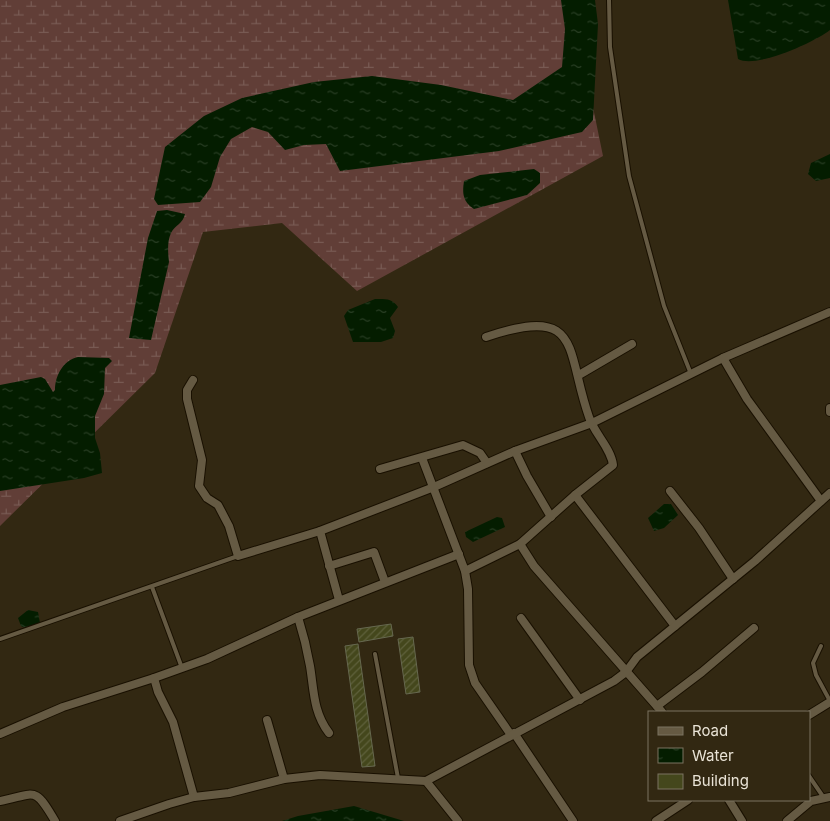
<svg xmlns="http://www.w3.org/2000/svg" width="830" height="821" font-family="Inter,sans-serif">
<style>
.wetland{fill:url(#wetland-marsh)}
.water{fill:url(#water-ripples)}
.building{fill:url(#building-hatch);stroke:#66684f}
.lines{fill:none;stroke-linecap:round;stroke-linejoin:round}
.service-casing{stroke:#191000;stroke-width:6}
.minor-casing{stroke:#191000;stroke-width:10}
.service{stroke:#655a43;stroke-width:4}
.minor{stroke:#655a43;stroke-width:8}
</style>
<defs>
<pattern id="wetland-marsh" width="20" height="14" patternUnits="userSpaceOnUse" patternTransform="scale(1.25)"><rect width="20" height="14" fill="#613e37"/><path d="M1 5h8M5 5V1M11 12h8M15 12V8" fill="none" stroke="#785a53"/></pattern>
<pattern id="water-ripples" width="26" height="14" patternUnits="userSpaceOnUse" patternTransform="scale(1.25)"><rect width="26" height="14" fill="#041d00"/><path d="M2 4q2-2 4 0t4 0M15 11q2-2 4 0t4 0" fill="none" stroke="#293e24"/></pattern>
<pattern id="building-hatch" width="6" height="6" patternUnits="userSpaceOnUse" patternTransform="scale(1.25)"><rect width="6" height="6" fill="#44471c"/><path d="M-1 1l2-2M0 6l6-6M5 7l2-2" fill="none" stroke="#5f613c"/></pattern>
</defs>
<rect width="100%" height="100%" fill="#322812"/>
<polygon class="wetland" points="0,0 571,0 603,156 357,291 282,223 203,232 155,373 0,526"/>
<g class="water">
<polygon points="561,0 595,0 598,24 593,120 582,132 499,151 340,171 326,144 304,145 285,150 268,132 252,127 231,139 220,157 211,187 200,202 158,205 154,199 165,147 204,116 242,98 314,82 372,76 441,85 513,100 562,67 565,29"/>
<path d="M728,0H830V30C815,42 756,69 738,59Z"/>
<polygon points="830,154 830,178 816,181 808,174 811,163"/>
<path d="M534,169L540,173V183L527,195L474,209C463,202 462,194 464,181L480,175Z"/>
<path d="M167,210L185,214C183,224 175,225 171,233C167,242 168,252 169,262L151,340L129,338L148,238L157,211Z"/>
<path d="M375,299C385,299 392,298 398,307L390,318L395,331L393,338L381,342H353L344,316L348,310Z"/>
<path d="M78,357L109,358L112,361L105,368L104,394L95,416V438L100,453L102,473L84,478L0,491V385L41,377L45,379L53,392L55,390C55,376 63,360 78,357Z"/>
<polygon points="664,504 671,504 678,515 664,528 654,531 648,518"/>
<polygon points="497,517 502,518 505,527 473,542 466,537 465,532"/>
<polygon points="28,610 38,612 40,623 25,628 21,626 18,618"/>
<polygon points="354,806 404,821 282,821 298,816"/>
</g>
<g class="building">
<polygon points="391,624 393,636 359,642 357,629"/>
<polygon points="413,637 420,692 406,694 398,639"/>
<polygon points="358,644 375,766 362,767 345,646"/>
</g>
<g class="lines">
<defs>
<g id="service">
<polyline points="609,0 610,47 629,176 664,306 691,374"/>
<polyline points="152,587 182,668"/>
<polyline points="0,639 238,556"/>
<polyline points="821,646 813,663 816,675 830,701"/>
<polyline points="375,654 398,778"/>
<polyline points="809,776 824,798"/>
</g>
<g id="minor">
<path d="M486,337C583,304 565,349 589,417C594,433 611,448 613,465L575,495"/>
<polyline points="723,358 747,399 821,501"/>
<polyline points="579,375 632,344"/>
<polyline points="193,380 187,390 187,399 202,460 199,486 207,498 218,505 229,526 238,556 320,531 434,487 515,451 592,423 723,358 830,312"/>
<polyline points="830,408 830,412"/>
<polyline points="515,451 527,476 551,517"/>
<polyline points="422,458 465,571 468,589 469,665 475,683 511,735"/>
<polyline points="380,469 463,445 480,453 487,463"/>
<polyline points="670,491 699,528 733,579"/>
<polyline points="320,531 339,600"/>
<polyline points="329,566 374,552 385,582"/>
<polyline points="465,571 520,544"/>
<path d="M298,617C303,633 307,649 310,666C314,690 313,712 329,733"/>
<polyline points="521,618 580,700"/>
<polyline points="154,678 158,692 173,722 194,797"/>
<polyline points="657,706 702,672 754,628"/>
<polyline points="662,712 534,566 520,544 575,495 675,626"/>
<polyline points="809,715 830,702"/>
<polyline points="267,720 284,779"/>
<polyline points="514,733 573,821"/>
<polyline points="0,734 63,707 154,678 207,659 298,617 459,554"/>
<polyline points="426,781 614,681 626,672 637,657 755,561 830,493"/>
<polyline points="729,800 742,821"/>
<path d="M0,801C36,794 34,785 55,821"/>
<polyline points="120,821 169,804 194,797 229,793 284,779 320,775 426,781 458,821"/>
<polyline points="656,821 688,800"/>
<polyline points="787,821 811,801 830,797"/>
</g>
</defs>
<use href="#service" class="service-casing"/>
<use href="#minor" class="minor-casing"/>
<use href="#service" class="service"/>
<use href="#minor" class="minor"/>
</g>
<rect x="648" y="711" width="162" height="90" fill="#322812" stroke="#7b7360"/>
<rect x="658" y="727" width="25" height="8" fill="#655a43" stroke="#7b7360"/>
<text x="692" y="736" font-size="15" fill="#e9e3d6">Road</text>
<rect x="658" y="748" width="25" height="15" fill="url(#water-ripples)" stroke="#7b7360"/>
<text x="692" y="761" font-size="15" fill="#e9e3d6">Water</text>
<rect x="658" y="774" width="25" height="15" fill="#44471c" stroke="#7b7360"/>
<text x="692" y="786" font-size="15" fill="#e9e3d6">Building</text>
</svg>
